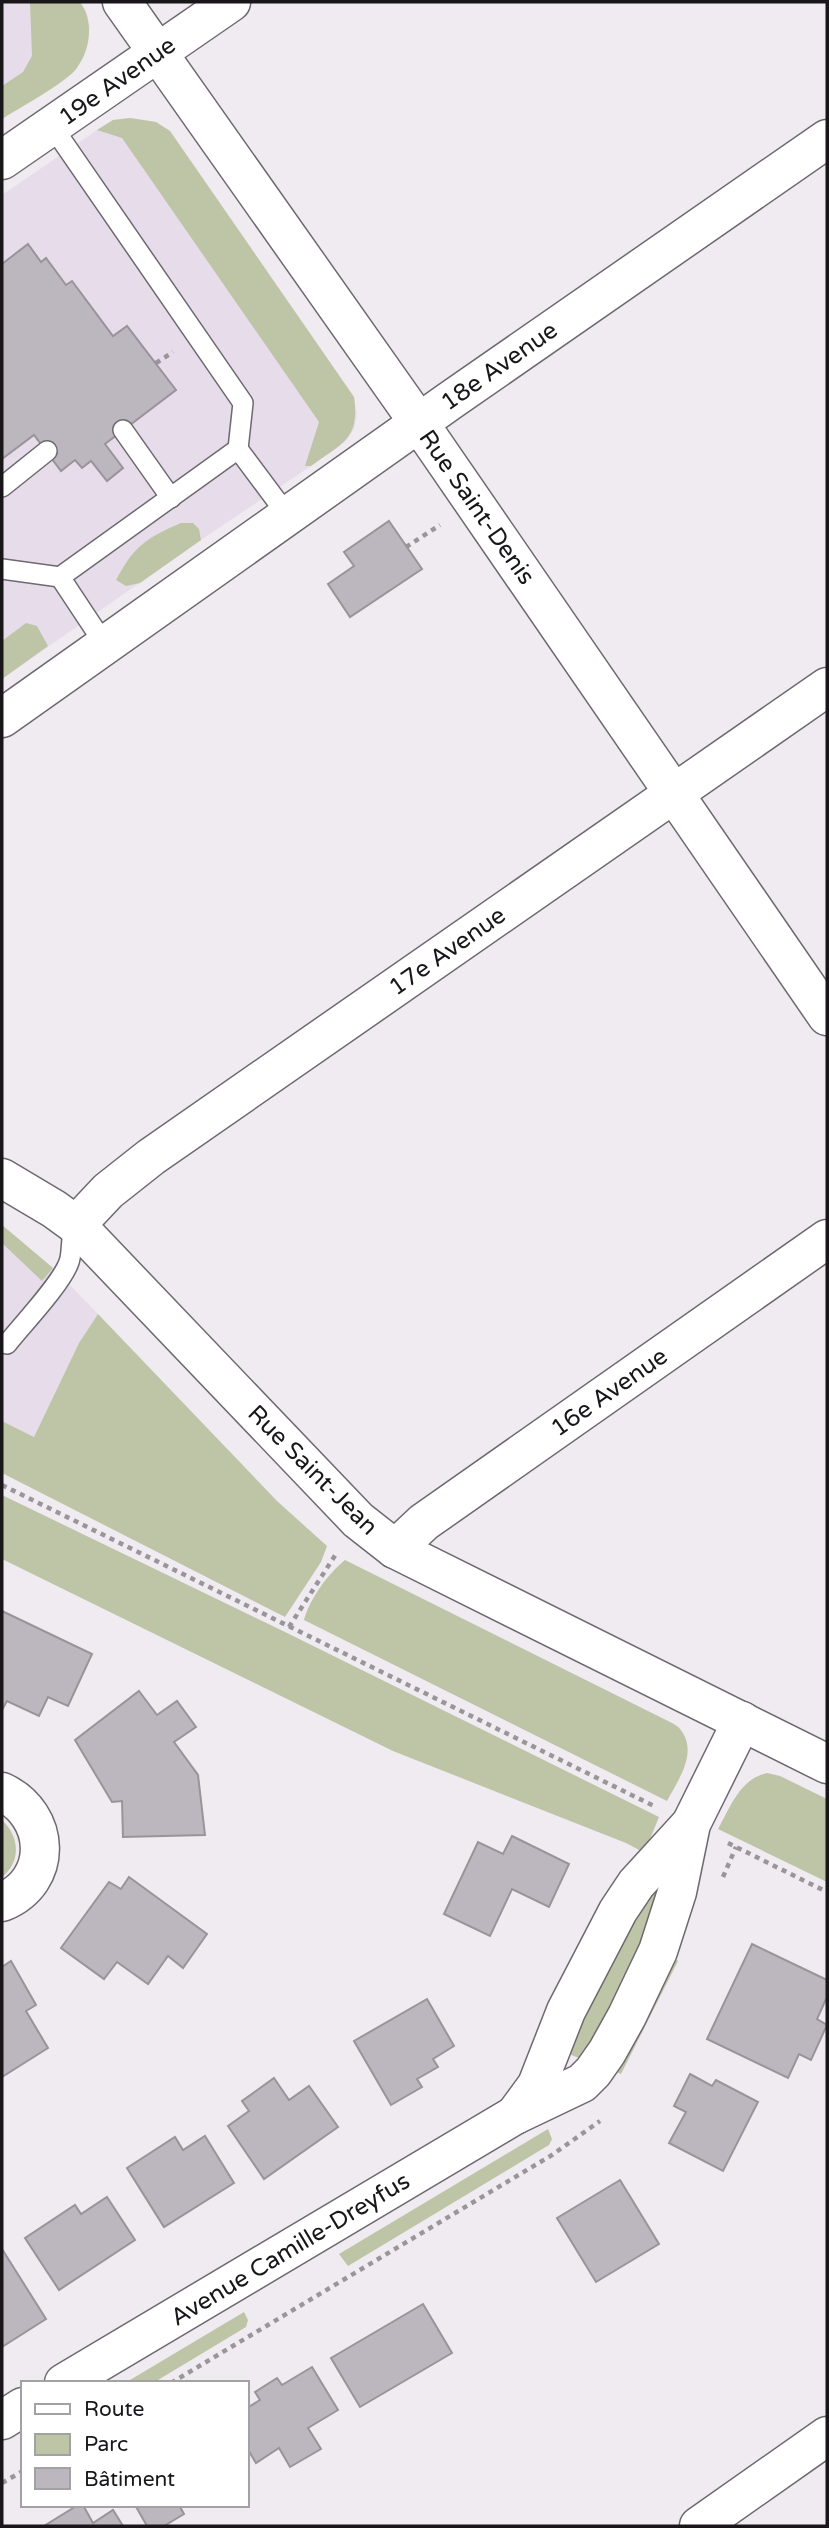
<svg xmlns="http://www.w3.org/2000/svg" width="829" height="2528" font-family="'Varela Round',sans-serif">
<style>
.built{fill:#e7ddea}
.green{fill:#bec4a6}
.building{fill:#bcb7be;stroke:#99939a;stroke-width:2}
.lines{fill:none;stroke-linecap:round;stroke-linejoin:round}
.service-casing{stroke:#6e6970;stroke-width:22}
.minor-casing{stroke:#6e6970;stroke-width:41}
.path{stroke:#99959a;stroke-width:4.5;stroke-dasharray:5 5;stroke-linecap:butt}
.service{stroke:#fff;stroke-width:19}
.minor{stroke:#fff;stroke-width:38}
.labels{text-anchor:middle;stroke-width:6;stroke-linejoin:round;paint-order:stroke}
.street-label{font-size:24px;fill:#181619;stroke:#fff}
</style>
<rect width="100%" height="100%" fill="#f0eaf1"/>
<g class="built">
<polygon points="2,2 80,2 86,11 90,26 86,49 76,70 2,119"/>
<polygon points="130,118 156,122 170,131 354,397 357,414 354,429 346,441 311,466 201,540 2,679 2,195 97,130 113,120"/>
<polygon points="2,1225 53,1268 98,1314 79,1343 34,1437 2,1421"/>
</g>
<g class="green">
<path d="M30,2H80C94,21 91,50 76,69C64,84 19,108 2,119V86L23,72L32,56Z"/>
<path d="M130,118L156,122L170,131L354,397C360,440 342,443 311,466H305L319,422L122,138L97,130L113,120Z"/>
<path d="M181,523H193L199,529L201,540L140,583L126,586L116,580C134,546 146,538 181,523Z"/>
<polygon points="26,623 37,626 48,646 2,679 2,641"/>
<polygon points="2,1225 53,1268 42,1281 2,1243"/>
<polygon points="98,1314 277,1501 327,1546 321,1562 285,1617 2,1473 2,1421 34,1437 79,1343"/>
<polygon points="2,1495 285,1632 659,1817 650,1839 641,1851 626,1843 393,1751 2,1559"/>
<path d="M345,1560L666,1720C670,1722 677,1725 680,1729C699,1752 678,1780 667,1801L304,1620C310,1598 328,1574 345,1560Z"/>
<path d="M767,1773L780,1776L827,1799V1882L718,1829C731,1806 740,1779 767,1773Z"/>
<path d="M2,1820C19,1836 22,1861 2,1877Z"/>
<polygon points="651,1888 662,1893 654,1919 594,2040 579,2058 569,2054 586,2006"/>
<polygon points="671,1956 678,1961 621,2074 614,2071"/>
<polygon points="548,2129 552,2139 549,2145 348,2266 339,2254"/>
<polygon points="244,2312 248,2320 246,2327 153,2383 125,2383"/>
</g>
<g class="building">
<polygon points="28,244 41,262 46,258 66,285 72,281 113,336 127,326 176,390 105,444 123,468 107,481 91,461 82,468 75,460 61,471 34,435 2,459 2,264"/>
<polygon points="389,521 422,569 350,617 328,584 354,566 344,552"/>
<polygon points="2,1611 92,1654 68,1706 48,1697 39,1716 7,1701 2,1710"/>
<polygon points="139,1691 157,1715 177,1701 196,1727 174,1742 198,1775 205,1835 123,1837 122,1801 112,1802 75,1740"/>
<polygon points="512,1836 569,1864 549,1907 512,1889 490,1936 444,1914 478,1842 503,1854"/>
<polygon points="129,1877 207,1934 183,1968 168,1956 148,1984 117,1962 104,1979 61,1948 109,1882 121,1889"/>
<polygon points="752,1944 827,1980 827,1997 817,2019 827,2025 811,2060 799,2054 788,2078 707,2039"/>
<polygon points="11,1961 36,2005 26,2011 48,2048 2,2077 2,1967"/>
<polygon points="427,1999 454,2046 433,2059 438,2067 417,2079 422,2087 391,2105 354,2041"/>
<polygon points="690,2074 712,2086 716,2080 758,2102 723,2171 669,2143 686,2112 674,2106"/>
<polygon points="274,2078 289,2100 309,2086 338,2127 264,2179 228,2126 249,2111 242,2101"/>
<polygon points="205,2136 234,2183 164,2227 127,2168 175,2137 183,2150"/>
<polygon points="620,2180 659,2244 596,2282 557,2218"/>
<polygon points="107,2197 135,2240 59,2290 25,2238 75,2205 81,2214"/>
<polygon points="2,2249 46,2319 2,2347"/>
<polygon points="423,2304 452,2353 360,2407 331,2358"/>
<polygon points="312,2367 338,2410 308,2428 321,2449 290,2467 279,2448 256,2463 247,2448 247,2408 260,2400 255,2392 277,2378 282,2385"/>
<polygon points="78,2505 83,2505 93,2523 113,2510 123,2526 44,2526"/>
<polygon points="135,2505 179,2505 184,2514 164,2526 147,2526"/>
</g>
<g class="lines">
<defs>
<g id="service">
<polyline points="52,126 243,403 238,449"/>
<polyline points="123,430 171,498"/>
<polyline points="2,487 47,451"/>
<polyline points="2,569 60,577"/>
<polyline points="105,645 60,577 238,449 288,516"/>
<path d="M7,1344C22,1325 62,1283 69,1262C73,1251 69,1241 76,1225"/>
</g>
<g id="minor">
<polyline points="122,2 419,423 827,1016"/>
<polyline points="2,160 231,2"/>
<polyline points="2,718 451,400 827,139"/>
<polyline points="2,1178 54,1209 76,1225 358,1520 395,1549 827,1764"/>
<polyline points="76,1225 108,1191 151,1157 827,687"/>
<polyline points="395,1549 424,1522 827,1239"/>
<path d="M2,1792C51,1815 54,1881 2,1902"/>
<polyline points="515,2115 537,2085 566,2011 618,1911 636,1884 689,1826"/>
<polyline points="64,2383 515,2115 582,2083 593,2072 607,2052 627,2016 658,1951 677,1892 691,1824 742,1721"/>
<polyline points="2,2420 23,2407"/>
<polyline points="699,2526 827,2436"/>
</g>
</defs>
<use href="#service" class="service-casing"/>
<use href="#minor" class="minor-casing"/>
<g class="path">
<polyline points="156,363 173,352"/>
<polyline points="406,547 440,525"/>
<polyline points="2,1485 654,1806"/>
<polyline points="289,1627 336,1554"/>
<polyline points="728,1843 827,1892"/>
<polyline points="723,1877 736,1847"/>
<polyline points="171,2383 552,2155 600,2121"/>
<polyline points="2,2483 23,2471"/>
</g>
<use href="#service" class="service"/>
<use href="#minor" class="minor"/>
</g>
<g class="labels">
<g class="street-label">
<text transform="translate(117 81) rotate(-35)" y="8">19e Avenue</text>
<text transform="translate(499 366) rotate(-35)" y="8">18e Avenue</text>
<text transform="translate(477 507) rotate(55)" y="8">Rue Saint-Denis</text>
<text transform="translate(447 951) rotate(-35)" y="8">17e Avenue</text>
<text transform="translate(609 1392) rotate(-35)" y="8">16e Avenue</text>
<text transform="translate(313 1470) rotate(45)" y="8">Rue Saint-Jean</text>
<text transform="translate(290 2249) rotate(-31)" y="8">Avenue Camille-Dreyfus</text>
</g>
</g>
<rect width="829" height="2528" fill="none" stroke="#181619" stroke-width="7"/>
<rect x="21" y="2381" width="228" height="126" fill="#ffffff" stroke="#a3a2a3" stroke-width="2"/>
<rect x="35" y="2404" width="35" height="10" fill="#ffffff" stroke="#a3a2a3" stroke-width="2"/>
<text x="84" y="2416" font-size="21" fill="#181619">Route</text>
<rect x="35" y="2434" width="35" height="21" fill="#bec4a6" stroke="#a3a2a3" stroke-width="2"/>
<text x="84" y="2451" font-size="21" fill="#181619">Parc</text>
<rect x="35" y="2468" width="35" height="21" fill="#bcb7be" stroke="#a3a2a3" stroke-width="2"/>
<text x="84" y="2486" font-size="21" fill="#181619">Bâtiment</text>
</svg>
